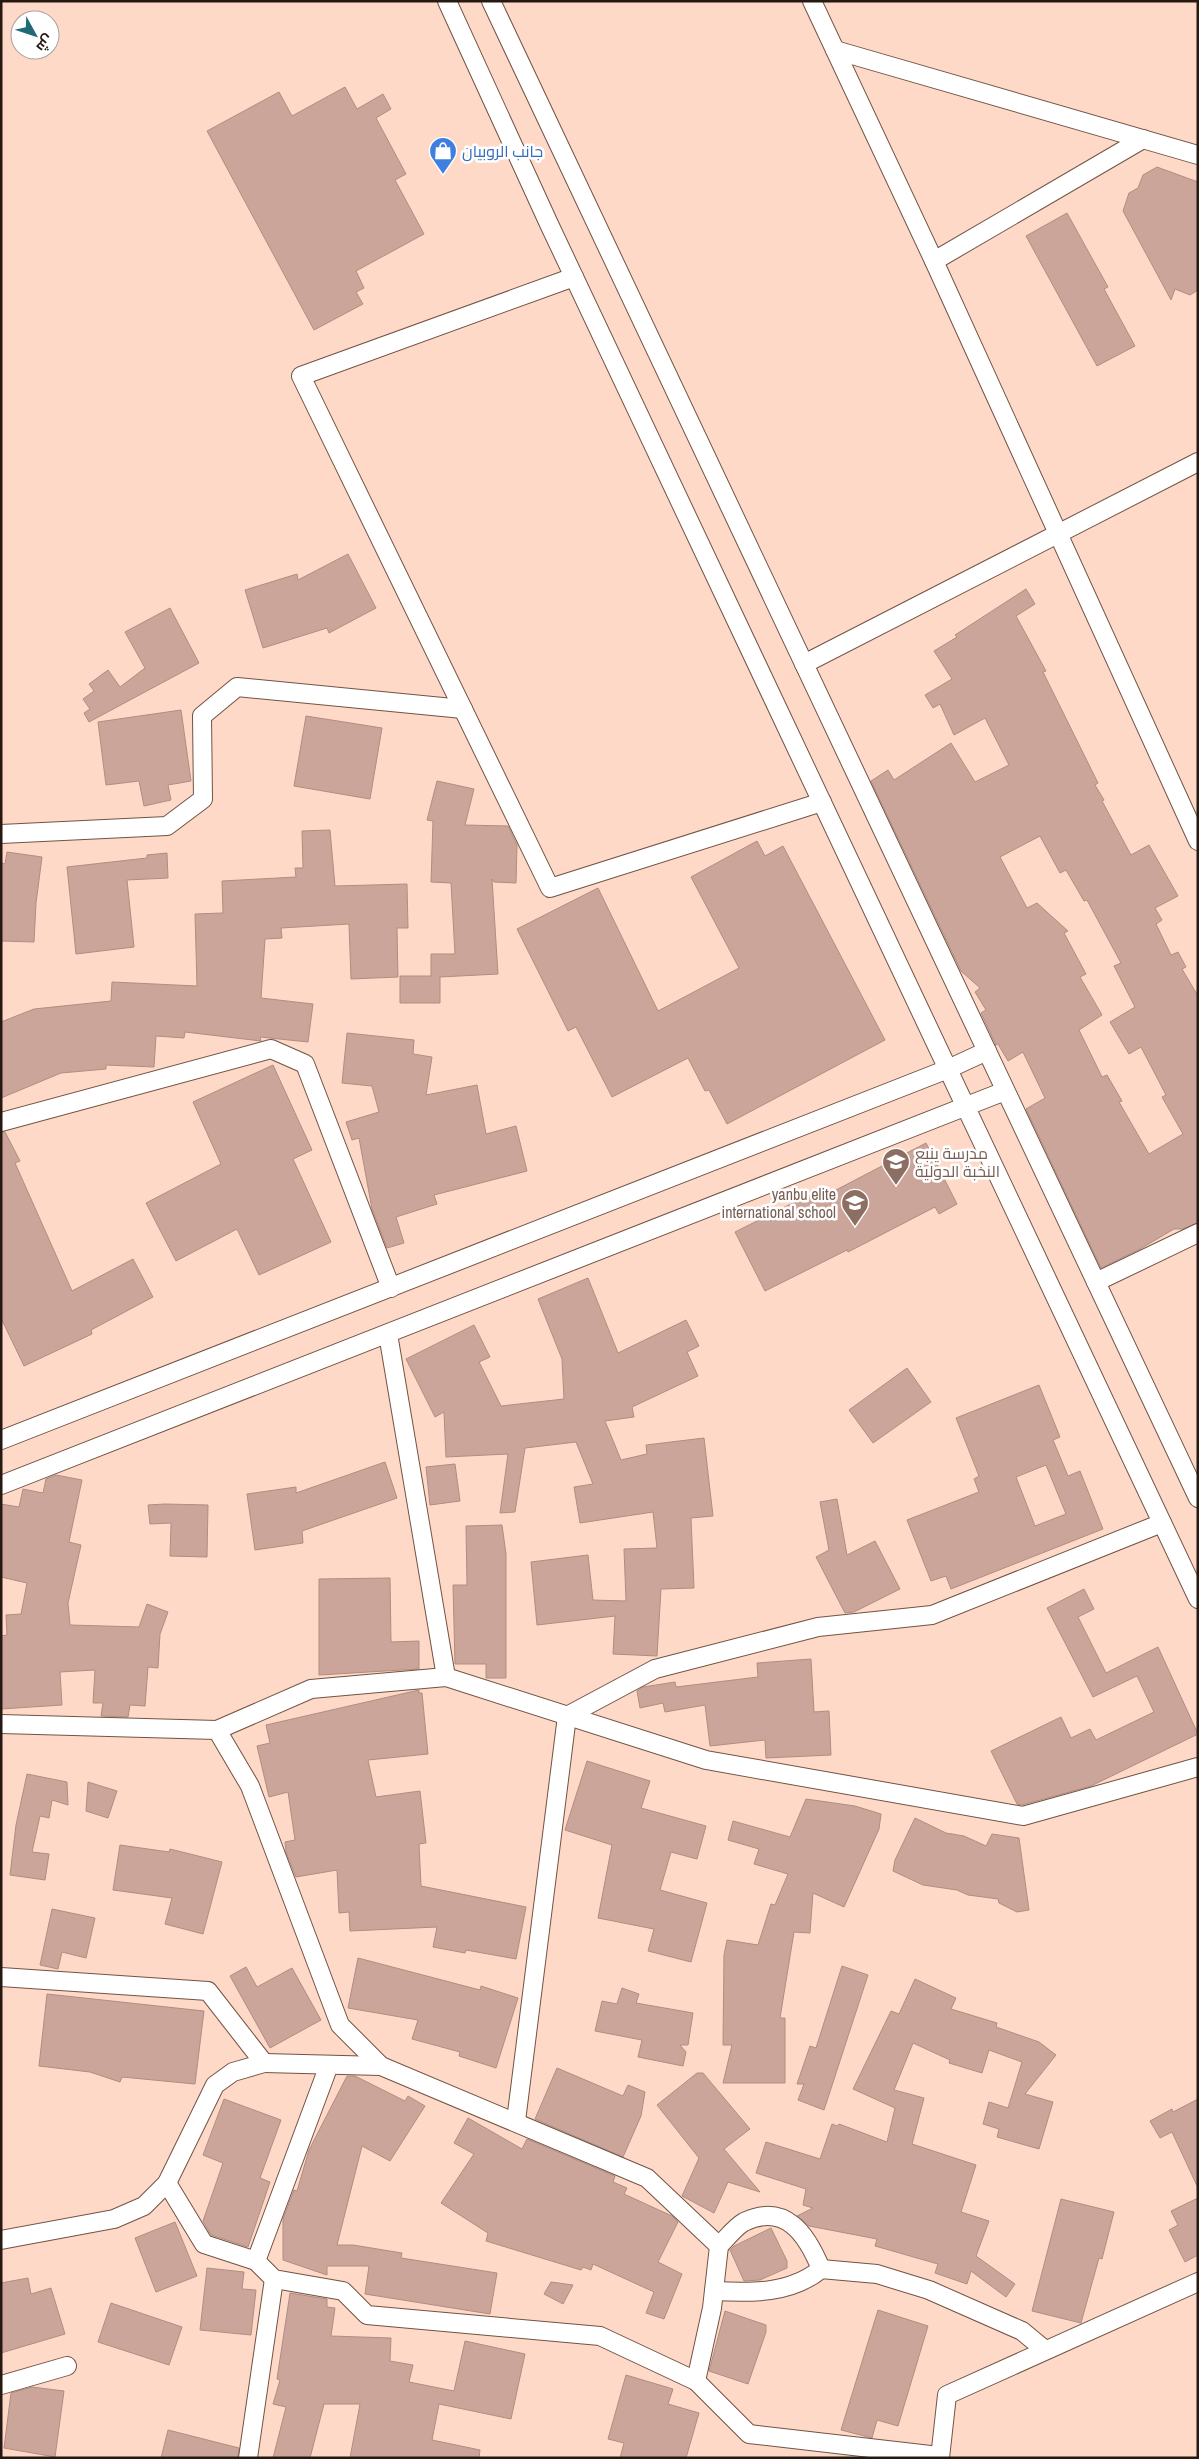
<svg xmlns="http://www.w3.org/2000/svg" width="1199" height="2459" font-family="'Archivo Narrow',Cairo,sans-serif">
<style>
.building{fill:#cba599;stroke:#b18d81;fill-rule:evenodd}
.lines{fill:none;stroke-linecap:round;stroke-linejoin:round}
.street-casing{stroke:#725344;stroke-width:20}
.street{stroke:#fff;stroke-width:18}
.labels{text-anchor:middle;stroke-width:5;stroke-linejoin:round;paint-order:stroke}
.shop-label{font-size:16px;fill:#366cbe;stroke:#fff;text-anchor:start}
.education-label{font-size:16px;fill:#785e54;stroke:#fff;text-anchor:start}
</style>
<rect width="100%" height="100%" fill="#fed9c7"/>
<g class="building">
<polygon points="345,87 357,109 383,94 391,109 376,118 406,174 395,180 424,234 356,271 364,288 356,292 363,304 314,330 207,131 279,92 292,116"/>
<polygon points="1157,167 1198,182 1198,290 1190,295 1175,289 1171,300 1123,211 1129,193 1138,188 1143,175"/>
<polygon points="1067,213 1108,287 1104,289 1135,346 1097,366 1026,236"/>
<polygon points="348,554 376,608 329,633 327,628 263,648 245,590 297,574 298,580"/>
<path d="M1026,589L1035,604L1016,616L1046,671L1043,672L1098,783L1095,785L1104,800L1102,801L1131,855L1149,845L1178,896L1155,908L1162,920L1156,924L1171,955L1178,952L1186,967L1182,969L1198,996V1223L1182,1229H1174L1140,1249L1101,1268L1026,1109L1045,1098L1023,1052L1008,1061L998,1044L996,1045L981,1013L986,1010L975,992L980,988L961,971L871,781L888,770L894,780L951,743L975,782L1009,765L985,718L954,735L940,704L933,708L925,695L952,679L934,651L957,637L955,635ZM1040,836L1060,873L1066,870L1084,901L1087,900L1121,963L1114,966L1135,1007L1110,1022L1129,1054L1141,1047L1166,1095L1162,1097L1183,1134L1149,1154L1119,1102L1122,1101L1107,1075L1102,1077L1079,1030L1102,1015L1080,977L1086,974L1064,933L1068,931L1037,903L1027,908L1000,857Z"/>
<polygon points="170,608 199,663 89,722 84,713 90,709 83,699 94,691 89,684 108,670 120,687 145,668 125,632"/>
<polygon points="181,710 191,781 168,785 171,800 144,806 139,781 106,785 98,722"/>
<polygon points="306,716 382,728 370,799 294,786"/>
<polygon points="437,781 474,789 465,825 508,826 517,845 516,883 494,882 492,879 498,974 440,977 440,1003 400,1003 400,976 431,976 431,954 455,954 451,883 431,882 433,821 427,820"/>
<polygon points="330,830 335,886 407,884 408,928 397,928 398,977 351,979 349,924 281,928 282,938 265,939 261,998 313,1004 308,1042 260,1037 261,1041 185,1032 184,1038 156,1036 154,1067 106,1065 106,1069 61,1073 1,1098 1,1022 34,1009 111,1001 112,982 197,986 195,914 223,913 222,881 296,877 295,868 303,868 302,831"/>
<polygon points="757,841 765,856 783,846 885,1040 727,1124 709,1090 705,1091 688,1058 612,1097 576,1027 568,1031 517,929 598,888 658,1011 739,968 691,877"/>
<polygon points="7,852 42,857 36,903 34,942 1,941 1,863 5,864"/>
<polygon points="167,853 168,878 127,880 134,947 76,954 67,867 147,858 147,855"/>
<polygon points="347,1033 414,1040 413,1054 432,1057 426,1095 477,1085 486,1134 516,1126 527,1171 434,1195 437,1204 396,1217 404,1243 387,1248 372,1209 359,1138 352,1140 346,1122 379,1112 372,1086 342,1083"/>
<polygon points="273,1065 312,1150 293,1159 331,1242 259,1275 237,1229 176,1261 146,1203 221,1164 193,1102"/>
<polygon points="1,1132 5,1132 20,1161 15,1163 72,1291 133,1259 153,1297 91,1330 92,1334 24,1366 1,1318"/>
<polygon points="926,1143 957,1204 939,1214 935,1207 848,1252 847,1250 765,1291 735,1232 809,1195 813,1202"/>
<polygon points="588,1278 618,1353 686,1320 699,1346 687,1352 698,1376 632,1407 634,1417 605,1421 621,1460 647,1454 646,1445 704,1438 713,1516 691,1518 694,1588 661,1589 657,1656 613,1654 615,1616 537,1625 531,1562 588,1555 593,1600 626,1601 624,1549 657,1548 653,1512 580,1523 574,1487 593,1484 576,1442 525,1448 515,1512 500,1513 508,1454 446,1457 444,1412 435,1417 406,1359 474,1325 490,1357 479,1362 501,1406 564,1399 562,1359 538,1299"/>
<polygon points="907,1368 931,1402 873,1443 849,1410"/>
<path d="M1039,1385L1060,1437L1053,1440L1068,1476L1080,1471L1103,1529L951,1589L946,1576L931,1581L907,1520L979,1492L974,1479L979,1476L956,1418ZM1046,1465L1066,1514L1035,1526L1016,1477Z"/>
<polygon points="385,1462 397,1498 302,1531 303,1543 255,1550 247,1494 296,1487 296,1493"/>
<polygon points="455,1464 460,1501 430,1505 426,1467"/>
<polygon points="56,1475 82,1480 69,1542 81,1545 68,1603 70,1625 139,1627 147,1604 168,1612 160,1634 158,1668 148,1667 145,1706 130,1705 128,1717 101,1716 103,1703 93,1703 95,1670 60,1672 62,1705 1,1709 1,1636 7,1635 6,1615 21,1614 27,1583 1,1577 1,1504 19,1507 23,1489 43,1493 46,1479"/>
<polygon points="837,1499 847,1555 875,1541 900,1589 854,1612 845,1613 816,1557 829,1550 820,1502"/>
<polygon points="165,1504 208,1505 207,1557 170,1556 171,1523 150,1524 148,1505"/>
<polygon points="502,1525 506,1554 506,1678 486,1678 486,1664 455,1664 453,1585 467,1585 466,1526"/>
<polygon points="390,1578 391,1642 419,1641 419,1669 319,1675 319,1579"/>
<polygon points="1084,1589 1094,1609 1078,1617 1106,1673 1158,1647 1198,1734 1091,1786 1022,1805 1017,1804 991,1751 1061,1717 1071,1738 1090,1729 1096,1740 1154,1712 1137,1676 1093,1697 1047,1608"/>
<polygon points="811,1659 814,1712 829,1711 831,1755 766,1758 765,1740 710,1746 705,1705 665,1712 663,1703 640,1708 637,1691 643,1687 675,1682 676,1687 758,1677 757,1663"/>
<polygon points="419,1690 419,1693 422,1693 428,1754 368,1760 376,1797 420,1791 426,1843 419,1844 421,1886 526,1907 516,1959 466,1950 465,1953 433,1947 437,1927 350,1931 349,1912 339,1913 337,1870 296,1877 286,1852 285,1842 295,1840 288,1792 269,1797 257,1746 270,1743 266,1725"/>
<polygon points="587,1761 650,1781 641,1808 706,1826 697,1859 671,1852 660,1890 707,1903 691,1962 648,1951 654,1929 598,1918 612,1845 565,1830"/>
<polygon points="27,1774 67,1782 68,1805 52,1800 49,1818 40,1816 32,1852 49,1854 45,1880 10,1875 16,1825"/>
<polygon points="88,1782 117,1791 108,1818 86,1811"/>
<polygon points="806,1799 855,1806 881,1814 879,1829 844,1907 813,1893 810,1933 794,1932 780,2018 785,2018 785,2083 723,2083 732,2045 723,2045 724,1955 727,1940 758,1945 771,1904 775,1905 788,1874 754,1864 759,1849 728,1840 733,1821 790,1837"/>
<polygon points="915,1818 946,1833 964,1836 986,1846 992,1834 1019,1838 1029,1910 1017,1912 999,1903 998,1899 968,1895 957,1890 923,1885 893,1871 895,1860"/>
<polygon points="120,1845 169,1852 170,1849 222,1862 203,1934 165,1924 172,1898 113,1890"/>
<polygon points="52,1909 95,1918 86,1958 62,1952 58,1969 40,1965"/>
<polygon points="358,1958 480,1990 481,1986 518,1998 496,2068 459,2056 460,2052 412,2039 418,2020 348,2008"/>
<polygon points="842,1966 868,1975 824,2110 798,2100 804,2084 797,2084 810,2046 816,2048"/>
<polygon points="246,1967 257,1987 292,1968 321,2020 270,2048 230,1976"/>
<polygon points="915,1979 956,1998 951,2009 997,2023 996,2027 1039,2042 1056,2055 1025,2094 1053,2102 1039,2149 997,2137 999,2129 983,2124 989,2102 1008,2108 1022,2062 989,2050 982,2073 949,2063 950,2060 913,2043 894,2090 924,2098 912,2144 976,2165 961,2212 989,2221 976,2256 1015,2284 1006,2297 971,2271 967,2284 935,2273 938,2264 875,2246 877,2239 809,2226 797,2216 813,2208 803,2205 806,2189 756,2173 766,2142 820,2159 832,2124 837,2126 839,2124 887,2142 895,2108 853,2089 891,2011 899,2014"/>
<polygon points="622,1988 639,1994 636,2003 693,2013 688,2045 680,2045 686,2052 683,2066 638,2057 642,2040 595,2031 602,2001 617,2004"/>
<polygon points="47,1994 204,2011 195,2084 122,2077 120,2082 90,2072 39,2066"/>
<polygon points="557,2068 623,2096 628,2085 645,2092 641,2116 623,2157 535,2119"/>
<polygon points="697,2073 703,2073 750,2129 724,2149 760,2192 728,2182 714,2213 682,2196 699,2158 657,2105"/>
<polygon points="347,2076 355,2076 405,2101 408,2096 425,2106 390,2161 362,2146 337,2245 353,2245 402,2253 401,2258 497,2273 490,2314 365,2294 369,2266 327,2266 327,2275 283,2260 283,2219 294,2190 297,2191 309,2150"/>
<polygon points="224,2099 281,2120 260,2178 270,2182 248,2247 211,2235 203,2221 223,2163 203,2155"/>
<polygon points="1198,2099 1198,2188 1172,2132 1160,2138 1150,2121 1172,2109 1173,2112"/>
<polygon points="468,2118 522,2149 527,2139 615,2176 613,2182 627,2188 624,2194 672,2216 678,2222 658,2262 682,2274 664,2319 646,2313 654,2292 593,2264 591,2270 583,2267 581,2270 486,2241 488,2233 441,2203 474,2154 454,2143"/>
<polygon points="1198,2198 1198,2255 1185,2262 1169,2230 1178,2225 1171,2211"/>
<polygon points="1061,2199 1114,2212 1102,2259 1099,2258 1081,2323 1032,2311"/>
<polygon points="175,2222 197,2276 156,2292 135,2238"/>
<polygon points="771,2228 787,2261 787,2268 760,2280 744,2281 730,2250 734,2246"/>
<polygon points="207,2268 244,2272 242,2289 256,2290 251,2335 200,2330"/>
<polygon points="28,2278 31,2294 51,2288 65,2334 1,2353 1,2283"/>
<polygon points="551,2282 573,2285 563,2304 544,2294"/>
<polygon points="290,2293 327,2299 327,2307 335,2308 331,2336 391,2338 390,2361 413,2365 409,2382 454,2391 465,2341 525,2354 511,2419 439,2404 432,2440 480,2450 479,2458 350,2458 360,2404 324,2404 310,2458 273,2458 286,2407 273,2404 280,2380 277,2379"/>
<polygon points="111,2303 182,2327 169,2365 98,2342"/>
<polygon points="878,2310 928,2326 898,2426 877,2420 872,2438 841,2430"/>
<polygon points="725,2311 766,2325 766,2332 748,2384 709,2371"/>
<polygon points="626,2375 673,2389 668,2404 699,2413 686,2458 620,2458 624,2443 608,2439"/>
<polygon points="32,2387 64,2391 55,2457 4,2448 11,2393"/>
<polygon points="168,2430 239,2448 238,2458 161,2458"/>
</g>
<g class="lines">
<defs>
<g id="street">
<polyline points="447,1 549,224 1198,1599"/>
<polyline points="491,1 1198,1498"/>
<polyline points="812,1 934,261 1198,841"/>
<polyline points="835,50 1198,155"/>
<polyline points="934,261 1143,139"/>
<polyline points="574,277 301,376 550,888 822,802"/>
<polyline points="804,664 1198,462"/>
<polyline points="1,834 167,826 203,799 202,716 237,687 463,709"/>
<polyline points="1,1122 271,1049 305,1064 391,1288"/>
<polyline points="1096,1282 1198,1233"/>
<polyline points="388,1334 446,1677"/>
<polyline points="1,1440 948,1069 987,1051"/>
<polyline points="1,1485 1005,1091"/>
<polyline points="1,1724 217,1730 250,1786 340,2025 381,2066"/>
<polyline points="217,1730 311,1689 446,1677 706,1760 1023,1816 1198,1767"/>
<polyline points="1,1977 208,1991 264,2063 233,2072 215,2085 167,2183 144,2206 114,2219 1,2240"/>
<polyline points="264,2063 381,2066 647,2178 719,2246 712,2308 696,2381 749,2434 939,2456"/>
<polyline points="516,2121 567,1716 655,1669 818,1627 932,1615 1162,1523"/>
<polyline points="167,2183 204,2244 256,2261 329,2065"/>
<path d="M719,2246C726,2239 735,2227 744,2222C786,2202 807,2235 821,2269"/>
<polyline points="256,2261 274,2279 343,2291 367,2315 600,2336 696,2381"/>
<path d="M714,2291C751,2293 791,2294 821,2269L877,2274L929,2290L1022,2331L1045,2350"/>
<polyline points="1,2385 67,2366"/>
<polyline points="248,2458 274,2279"/>
<polyline points="940,2458 947,2395 1198,2282"/>
</g>
</defs>
<use href="#street" class="street-casing"/>
<use href="#street" class="street"/>
</g>
<defs>
<symbol id="shop-pin" viewBox="-11 -11 22 30"><path d="M0 17L-7.5 6A9.5 9.5 0 1 1 7.5 6Z" fill="#3f7fe0" stroke="#fff"/><path d="M-5-2.5h2.3a2.7 3.5 0 0 1 5.4 0H5L5.5 6h-11ZM-1.5-2.5h3a1.5 2.3 0 0 0-3 0Z" fill="#fff"/></symbol>
<symbol id="school-pin" viewBox="-11 -11 22 30"><path d="M0 17L-7.5 6A9.5 9.5 0 1 1 7.5 6Z" fill="#8d6e63" stroke="#fff"/><path d="M0-5L7-2L0 1L-7-2ZM-4 1L0 2.5L4 1V4Q0 6-4 4Z" fill="#fff"/></symbol>
</defs>
<g fill-rule="evenodd">
<use href="#shop-pin" x="427" y="135" width="32" height="43"/>
<use href="#school-pin" x="880" y="1146" width="32" height="43"/>
<use href="#school-pin" x="839" y="1187" width="32" height="43"/>
</g>
<g class="labels">
<g class="shop-label">
<text x="462" y="157">جانب الروبيان</text>
</g>
<g class="education-label">
<text x="915" y="1159">مدرسة ينبع<tspan x="915" dy="18">النخبة الدولية</tspan></text>
<text x="836" y="1200" text-anchor="end">yanbu elite<tspan x="836" dy="18">international school</tspan></text>
</g>
</g>
<rect width="1199" height="2459" fill="none" stroke="#261912" stroke-width="5"/>
<g transform="translate(35 35) rotate(130)"><circle r="24" fill="#ffffff" stroke="#a8a3a0"/>
<path d="M0-4L9 19L0 12L-9 19Z" fill="#216977"/>
<text y="-8" font-size="14" font-weight="bold" text-anchor="middle" fill="#261912">ش</text>
</g>
</svg>
